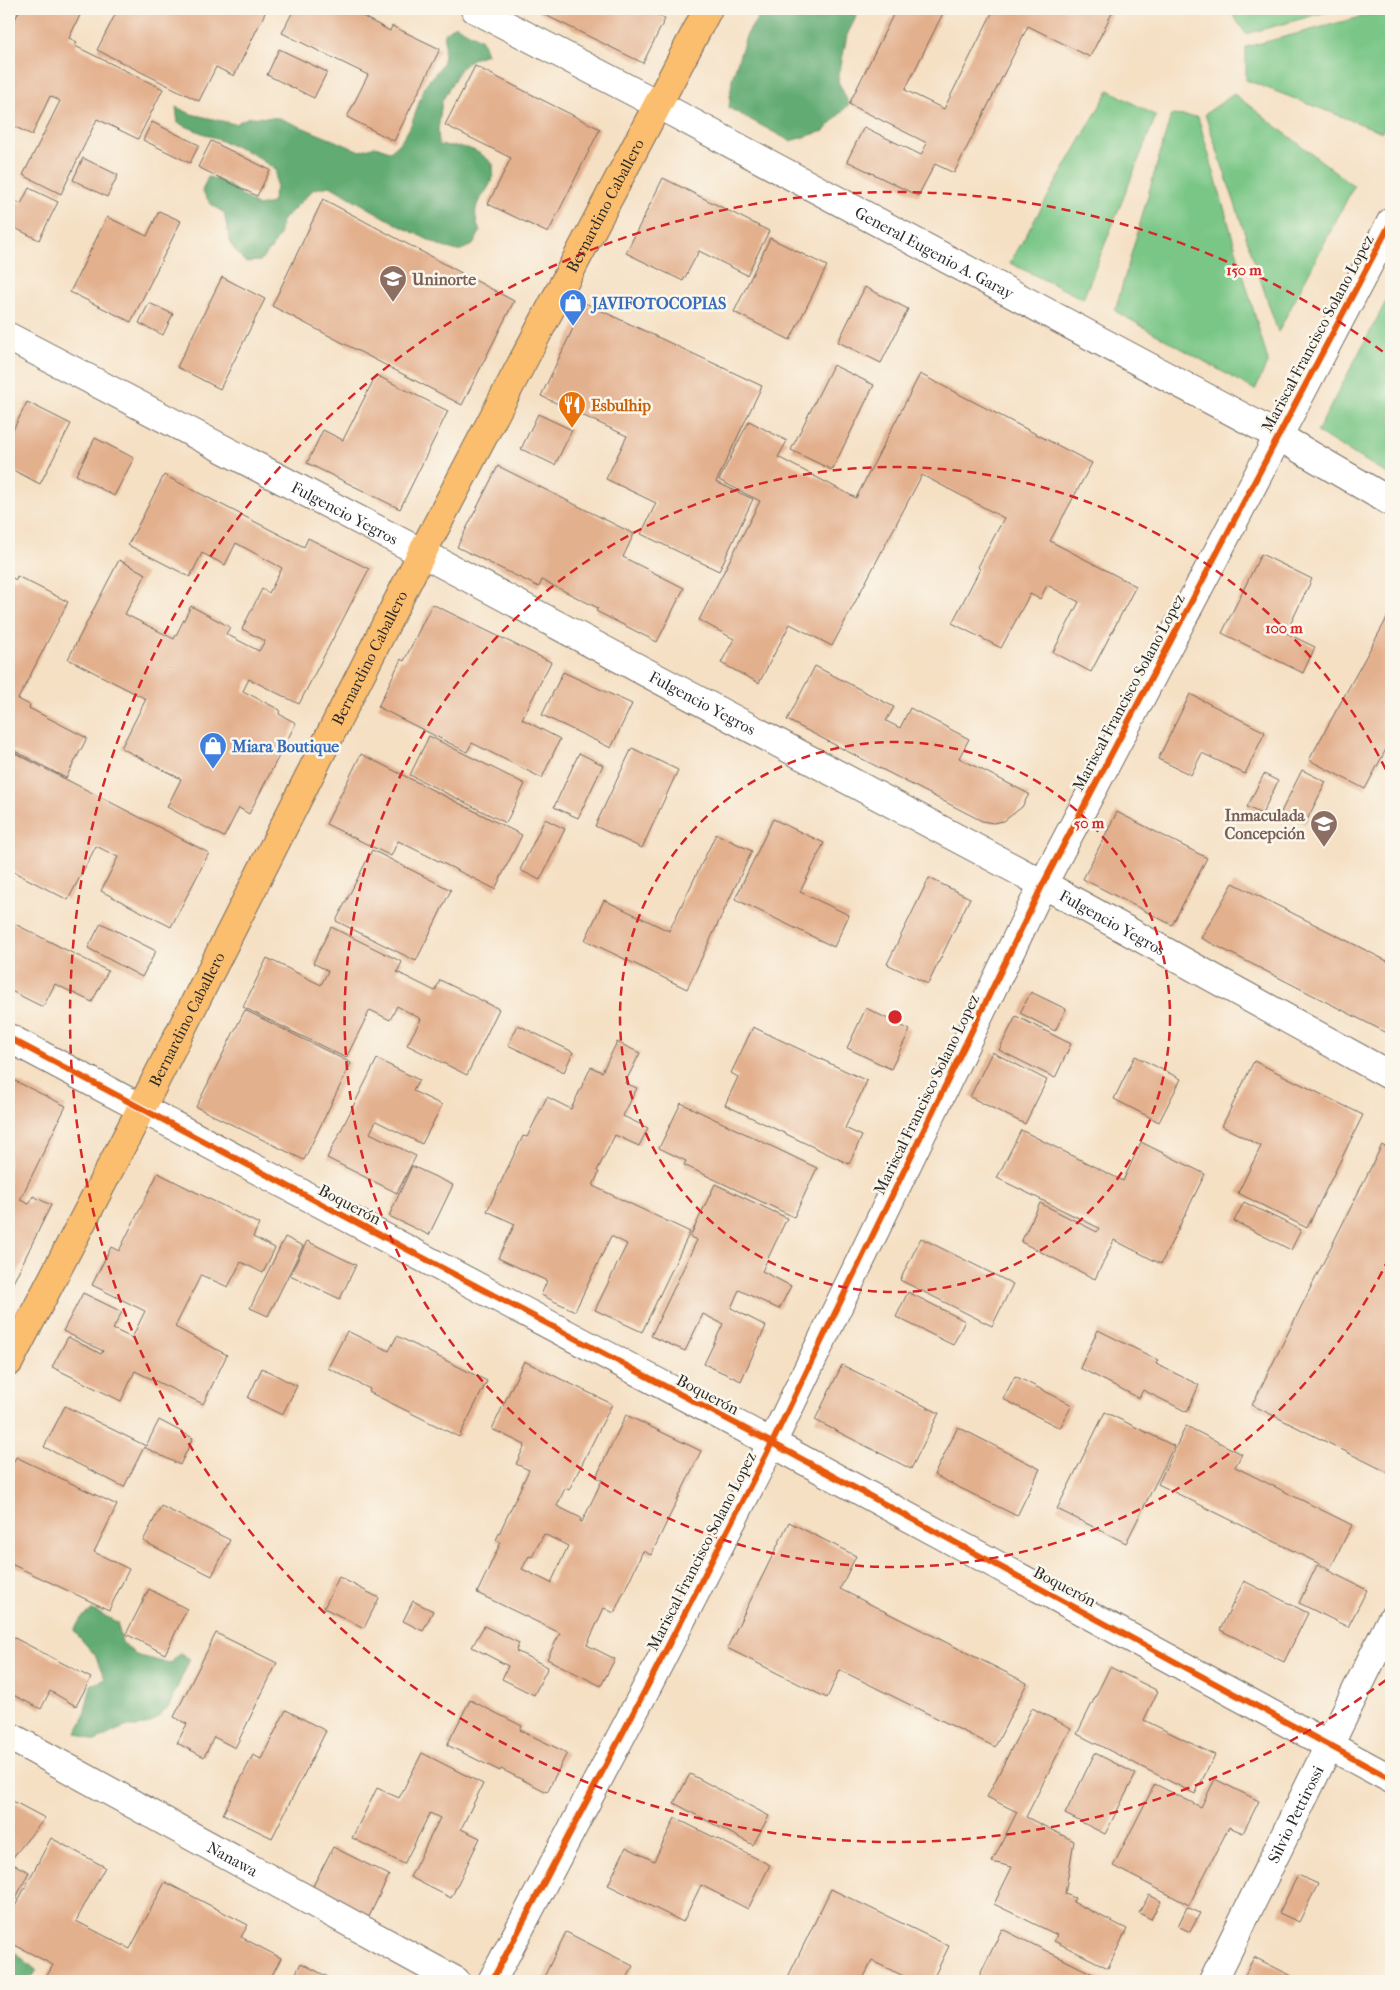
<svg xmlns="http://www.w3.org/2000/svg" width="1400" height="1990" font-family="'IM FELL French Canon',serif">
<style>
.green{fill:#79c686;stroke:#527858}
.forest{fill:#62ab73;stroke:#466b4f}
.building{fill:#e3b08e;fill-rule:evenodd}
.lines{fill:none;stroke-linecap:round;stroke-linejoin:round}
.street-casing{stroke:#726a61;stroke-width:30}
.highway-casing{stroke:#726a61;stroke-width:30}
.street{stroke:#fff;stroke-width:28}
.highway{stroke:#fbbd6e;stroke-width:28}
.cycleway-casing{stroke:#fbf7ec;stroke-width:9}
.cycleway{stroke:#e8590c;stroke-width:6}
.ring{fill:none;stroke:#d62828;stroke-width:2.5;stroke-dasharray:9 6}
.labels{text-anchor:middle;stroke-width:5;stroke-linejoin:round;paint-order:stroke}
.street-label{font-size:16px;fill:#2b2b2b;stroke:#fbf7ec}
.education-label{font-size:16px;font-weight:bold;fill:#785e54;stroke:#fbf7ec;text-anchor:start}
.shop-label{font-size:16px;font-weight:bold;fill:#366cbe;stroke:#fbf7ec;text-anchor:start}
.food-label{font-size:16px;font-weight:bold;fill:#c56008;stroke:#fbf7ec;text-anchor:start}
.centre{fill:#d62828;stroke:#fbf7ec;stroke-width:2.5}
.ring-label{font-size:15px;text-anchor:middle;font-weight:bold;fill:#d62828;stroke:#fbf7ec;stroke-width:5;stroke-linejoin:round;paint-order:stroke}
</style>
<rect width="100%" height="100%" fill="#fbf7ec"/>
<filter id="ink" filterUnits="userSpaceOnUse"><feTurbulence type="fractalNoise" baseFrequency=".02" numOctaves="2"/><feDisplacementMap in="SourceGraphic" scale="10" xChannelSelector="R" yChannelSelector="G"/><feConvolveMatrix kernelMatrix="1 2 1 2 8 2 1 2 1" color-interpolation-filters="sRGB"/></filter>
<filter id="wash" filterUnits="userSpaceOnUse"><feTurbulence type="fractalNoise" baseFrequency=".0096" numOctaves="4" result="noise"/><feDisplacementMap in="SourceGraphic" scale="20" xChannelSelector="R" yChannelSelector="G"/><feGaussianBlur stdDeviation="1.12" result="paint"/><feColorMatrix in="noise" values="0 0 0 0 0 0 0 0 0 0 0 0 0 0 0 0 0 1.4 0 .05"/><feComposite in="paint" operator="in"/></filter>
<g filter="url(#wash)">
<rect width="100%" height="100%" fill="#f5e0c4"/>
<g class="green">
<polygon points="1229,9 1337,9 1246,34"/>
<polygon points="1391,9 1391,115 1382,132 1246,80 1246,47"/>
<polygon points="1109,90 1156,116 1083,299 1010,263"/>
<polygon points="1234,94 1354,186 1278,332 1205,114"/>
<polygon points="1171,115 1198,117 1268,361 1255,390 1115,311"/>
<polygon points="1391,292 1391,476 1317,432"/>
</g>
<g class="forest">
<polygon points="763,9 860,9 847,35 838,81 849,104 824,131 790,141 729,108 732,79 746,36"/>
<path d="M455,25L482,40L487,54L472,59L460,69L442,101L438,130L439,145C464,147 474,146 493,164C493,169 494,176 492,180C481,204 469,202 480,232L473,245L458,251L443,247L400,226L330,186L314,189L282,221L279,236L271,249L260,261L245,262L231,245L224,213L211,204L202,191L208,177C231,182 239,195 258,206L272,203L276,188V170L251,153L178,123L176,107L191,114L235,124L249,117L279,118L360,151L375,146L390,151C414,133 414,112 425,86C429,78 438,73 442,64C445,56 444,42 445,33Z"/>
<polygon points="93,1610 117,1622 122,1642 136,1655 170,1664 180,1653 190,1659 168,1708 153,1722 139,1727 124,1727 95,1741 76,1733 83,1720 91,1685 105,1679 95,1655 74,1631 81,1618"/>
<polygon points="9,1947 37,1971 27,1981 9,1981"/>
</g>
<g id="blocks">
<g class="building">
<polygon points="20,9 83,9 69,38 77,42 75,46 163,89 138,139 97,119 61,194 23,175 60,101 50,96 32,135 9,124 9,32"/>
<polygon points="118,9 267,9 234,76 216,67 199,101 97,50"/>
<polygon points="294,9 363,9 360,15 390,31 392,26 440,49 394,141 347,117 368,75 282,33"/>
<polygon points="533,9 644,9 665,19 643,63"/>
<polygon points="896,9 945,9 905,90 944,109 994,9 1114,9 1090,57 1028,26 954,173 935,164 918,196 847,161 864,127 921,155 927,143 849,104"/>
<polygon points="279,49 327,72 314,98 267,75"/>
<polygon points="475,66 600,129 548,233 488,204 511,158 445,125"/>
<polygon points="152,122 199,145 190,163 143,140"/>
<polygon points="211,141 270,170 257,196 198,167"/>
<polygon points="83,158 118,175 107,197 73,180"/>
<polygon points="663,178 769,231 747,275 699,251 683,281 626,253"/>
<polygon points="29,188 58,202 39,240 13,227 9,236 9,198 21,204"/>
<polygon points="323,199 514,301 462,405 272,306"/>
<polygon points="159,211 181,221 131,322 70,292 107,217 147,236"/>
<polygon points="770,238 827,266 790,340 734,312"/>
<polygon points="222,277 265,299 220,389 177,367"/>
<polygon points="865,287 908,309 881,363 838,342"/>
<polygon points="149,303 173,314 163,335 139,323"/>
<polygon points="585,303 762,386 716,482 753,499 719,571 641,534 656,503 606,479 627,436 541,396"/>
<polygon points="833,365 874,385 832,470 791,450"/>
<polygon points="920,374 1092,463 1050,541 1136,586 1091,672 1053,652 1079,602 1047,585 1040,599 1030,594 1001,648 952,623 980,569 978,567 1004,518 922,475 832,646 790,624 759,683 721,663 734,639 699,620 760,501 719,480 749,421 787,441 778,457 856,498"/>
<polygon points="376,375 448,411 400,509 307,463 323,430 343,440"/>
<polygon points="27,402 71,424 40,484 9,468 9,438"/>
<polygon points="538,414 572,430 555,465 521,449"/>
<polygon points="95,438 134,458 114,496 76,475"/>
<polygon points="498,466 634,534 623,557 684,588 657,642 596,611 598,608 542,580 539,587 457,547"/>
<polygon points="164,475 304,547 308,538 369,569 299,704 249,679 243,691 280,710 279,714 296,723 249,814 239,808 224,837 167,807 181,779 121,748 146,699 68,659 119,560 146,574 125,614 174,639 191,606 230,627 226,634 259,651 265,641 242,629 262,589 269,593 282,568 236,543 225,565 202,553 190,577 128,545"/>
<polygon points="1261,554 1312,579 1286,633 1315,647 1303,673 1222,633"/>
<polygon points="9,576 16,580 17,576 68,602 18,699 30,705 29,708 87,738 66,778 9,748"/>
<polygon points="432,604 551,662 522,719 560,739 542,778 472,743 467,752 378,707 401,659 404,661"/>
<polygon points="1391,611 1391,740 1365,789 1309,760"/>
<polygon points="815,666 894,707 886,721 900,728 910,708 969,739 959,758 1029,794 1022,807 1004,821 993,823 982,821 787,720"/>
<polygon points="563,672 632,704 611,748 542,715"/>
<polygon points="1190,694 1265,732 1245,774 1202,753 1191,775 1158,759"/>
<polygon points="429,736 525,784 506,823 410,775"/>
<polygon points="632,748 678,770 642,848 595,826"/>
<polygon points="9,750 209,853 171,927 101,891 118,857 96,846 68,900 10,870 9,873"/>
<polygon points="579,753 603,765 578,818 554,807"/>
<polygon points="361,754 522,835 495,889 398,841 391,856 326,824"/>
<polygon points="1302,770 1326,782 1305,824 1281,812"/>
<polygon points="1264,774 1278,781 1262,814 1247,807"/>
<polygon points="1117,812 1207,858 1172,925 1083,879"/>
<polygon points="545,819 565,829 540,880 520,870"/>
<polygon points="773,819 824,843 800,892 849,915 834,947 735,899"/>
<polygon points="716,834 752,851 687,989 585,940 604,900 669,931"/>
<polygon points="372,850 451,890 416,961 336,921"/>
<polygon points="929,878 970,898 928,984 887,964"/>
<polygon points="1233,883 1391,963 1391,1035 1201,938"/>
<polygon points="9,921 108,971 92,1002 55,984 43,1007 9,990"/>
<polygon points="101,923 156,951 142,977 88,948"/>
<polygon points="331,927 402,962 397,972 435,991 440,980 499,1009 467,1075 407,1045 421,1019 397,1006 390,1020 370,1010 346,1058 243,1007 267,958 321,985 328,971 313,963"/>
<polygon points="1031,992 1066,1009 1055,1031 1020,1013"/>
<polygon points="866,1008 910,1030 891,1069 847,1048"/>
<polygon points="245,1010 351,1063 304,1160 196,1107"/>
<polygon points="1016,1016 1071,1044 1055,1078 999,1050"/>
<polygon points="518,1025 573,1052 564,1072 508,1045"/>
<polygon points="753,1027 867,1081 845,1128 862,1136 849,1164 725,1105 738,1077 731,1073"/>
<polygon points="617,1042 640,1053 625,1083 637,1088 623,1116 648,1128 639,1146 615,1135 597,1171 599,1172 593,1186 690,1232 642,1332 595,1310 627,1244 611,1236 575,1311 541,1295 547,1281 498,1258 515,1224 487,1211 523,1136 527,1137 547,1097 571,1109 591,1067 602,1072"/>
<polygon points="992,1052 1047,1080 1025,1124 970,1097"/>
<polygon points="1135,1056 1181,1079 1159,1122 1114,1099"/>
<polygon points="377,1059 419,1080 413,1091 442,1105 422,1144 376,1121 370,1133 416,1156 397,1193 327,1158"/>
<polygon points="1254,1061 1363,1115 1307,1228 1238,1193 1261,1146 1222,1126"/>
<polygon points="9,1078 66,1106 20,1200 29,1204 33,1196 51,1205 9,1291"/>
<polygon points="681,1103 817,1168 794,1217 684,1165 686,1161 659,1148"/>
<polygon points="1021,1130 1123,1181 1141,1142 1205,1174 1161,1264 1114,1240 1095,1279 1021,1242 1040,1203 1097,1232 1099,1228 997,1178"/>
<polygon points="1382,1145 1391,1150 1391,1474 1252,1405"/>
<polygon points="412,1166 453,1185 429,1235 389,1216"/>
<polygon points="158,1173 259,1224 253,1237 275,1248 263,1273 241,1262 228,1287 201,1275 175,1327 227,1355 203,1404 135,1371 121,1401 52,1367 68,1337 101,1354 103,1351 63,1331 83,1293 122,1312 113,1329 132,1338 145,1311 92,1285 111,1247 119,1251"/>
<polygon points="715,1184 787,1218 762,1271 791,1286 779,1309 739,1290 731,1308 766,1326 741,1381 704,1364 723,1324 703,1314 685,1351 651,1336 697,1240 690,1237"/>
<polygon points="1244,1202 1301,1230 1291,1250 1234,1221"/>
<polygon points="285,1237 303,1246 268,1316 250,1308"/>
<polygon points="921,1238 1013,1284 992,1326 900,1280"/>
<polygon points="307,1241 356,1265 340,1299 290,1275"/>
<polygon points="908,1292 965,1321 953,1345 896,1317"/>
<polygon points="1098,1330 1158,1360 1156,1364 1199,1385 1187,1412 1143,1390 1139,1398 1080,1368"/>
<polygon points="347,1331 389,1351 397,1336 487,1381 459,1437 369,1392 370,1389 328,1368"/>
<path d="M524,1361L612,1404L569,1490L565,1488L557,1506L581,1518L580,1521L582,1522L602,1480L596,1477L626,1415L701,1451L651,1555L643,1551L614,1613L604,1608L587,1645L615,1659L601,1686L547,1659L560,1633L477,1593L501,1542L496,1540L529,1470L516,1464L525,1445L492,1429ZM544,1534L568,1546L551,1583L522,1569L529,1556L532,1557Z"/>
<polygon points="842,1365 939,1413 911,1469 815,1420"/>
<polygon points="262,1368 297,1386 282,1415 248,1398"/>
<polygon points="1015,1376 1072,1405 1060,1428 1003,1399"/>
<polygon points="65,1406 146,1446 159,1420 193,1438 180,1465 144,1447 124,1487 44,1447"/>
<polygon points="1105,1412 1174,1446 1126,1543 1057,1509"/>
<polygon points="1186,1426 1242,1454 1235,1467 1352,1525 1330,1569 1158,1484"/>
<polygon points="958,1427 1040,1469 1017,1516 934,1475"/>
<polygon points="16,1457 117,1505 94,1552 129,1569 109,1610 9,1563 9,1472"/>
<polygon points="161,1506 230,1540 212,1576 143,1541"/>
<polygon points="789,1522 856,1556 840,1589 1027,1683 995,1747 840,1670 827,1698 727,1648"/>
<polygon points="1317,1565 1367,1590 1348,1627 1299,1603"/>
<polygon points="339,1577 379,1598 364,1628 324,1608"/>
<polygon points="1244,1581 1308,1613 1284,1662 1220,1630"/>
<polygon points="149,1589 187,1609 165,1654 126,1634"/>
<polygon points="413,1601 433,1611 423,1631 403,1621"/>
<polygon points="484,1626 519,1643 516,1651 548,1667 534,1695 502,1679 508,1666 472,1647"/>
<polygon points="216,1633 277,1663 235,1748 214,1737 204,1757 177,1743 187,1724 174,1717"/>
<polygon points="9,1635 91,1678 76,1706 50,1691 41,1709 9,1693"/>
<polygon points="1110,1667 1158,1691 1144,1720 1215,1755 1195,1794 1077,1734"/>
<polygon points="470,1700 522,1726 520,1730 567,1753 547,1792 501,1769 500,1771 447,1745"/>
<polygon points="1032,1708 1071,1728 1026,1817 1074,1841 1065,1894 1075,1898 1073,1902 1127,1929 1108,1968 1054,1941 1057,1935 994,1904 1012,1867 992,1862 1017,1812 987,1797"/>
<polygon points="286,1710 326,1731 272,1838 223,1814 253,1755 261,1759"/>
<polygon points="422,1753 483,1784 461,1829 480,1838 451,1898 410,1877 440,1818 430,1813 404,1864 352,1838 377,1788 399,1798"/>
<polygon points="1095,1753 1136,1774 1105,1834 1065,1814"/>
<polygon points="690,1774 769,1816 753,1845 674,1803"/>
<polygon points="1215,1779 1259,1801 1243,1833 1229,1827 1189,1905 1113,1866 1155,1784 1201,1807"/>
<polygon points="9,1799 45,1818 9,1862"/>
<polygon points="675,1818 770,1865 748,1909 701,1885 683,1922 608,1885 626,1847 654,1861"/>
<polygon points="51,1838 105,1867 76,1921 130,1949 165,1882 248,1925 241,1937 281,1958 269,1981 44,1981 53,1965 9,1942 9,1918"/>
<polygon points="333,1847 389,1875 367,1921 310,1892"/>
<polygon points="9,1862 29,1872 9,1912"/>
<polygon points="1298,1875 1318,1884 1299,1922 1279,1913"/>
<polygon points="831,1889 949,1946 932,1981 914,1981 872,1961 862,1981 786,1981"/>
<polygon points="1149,1895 1161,1901 1151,1919 1139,1913"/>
<polygon points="1187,1907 1200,1913 1190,1932 1178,1926"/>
<polygon points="1002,1929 1107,1981 977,1981"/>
<polygon points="566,1932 633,1966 626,1981 542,1981"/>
<polygon points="1254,1957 1302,1981 1242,1981"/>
<polygon points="301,1963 328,1977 337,1981 292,1981"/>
</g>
</g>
</g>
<g filter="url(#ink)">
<use href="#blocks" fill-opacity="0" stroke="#726a61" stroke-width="1"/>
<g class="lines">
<defs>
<g id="street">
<path id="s1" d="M475,9L657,104L1278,436L1391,502"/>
<path id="s2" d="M9,337L422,553L1043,884L1391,1076"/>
<polyline points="9,1038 772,1443 1391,1779"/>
<path id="s3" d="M9,1736L456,1981"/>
<polyline points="492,1981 649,1683 772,1443 1043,884 1391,222"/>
<path id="s4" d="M1213,1981L1391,1620"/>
</g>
<g id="highway">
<path id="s5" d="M9,1362L141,1109L422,553L708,9"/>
</g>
</defs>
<use href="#street" class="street-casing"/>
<use href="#highway" class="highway-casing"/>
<use href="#street" class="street"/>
<use href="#highway" class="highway"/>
<defs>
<g id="cycleway">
<polyline points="9,1038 772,1443 1391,1779"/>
<polyline points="492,1981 649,1683 772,1443 1043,884 1391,222"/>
</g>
</defs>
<use href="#cycleway" class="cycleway-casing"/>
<use href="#cycleway" class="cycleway"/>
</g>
</g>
<g class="ring">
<circle cx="895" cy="1017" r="275"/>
<path d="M1389 1258A550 550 0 1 1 1389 776"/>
<path d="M1386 1680A825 825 0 1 1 1386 354"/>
</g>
<defs>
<symbol id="university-pin" viewBox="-11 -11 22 30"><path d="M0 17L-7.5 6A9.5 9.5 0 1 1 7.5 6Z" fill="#8d6e63" stroke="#fbf7ec"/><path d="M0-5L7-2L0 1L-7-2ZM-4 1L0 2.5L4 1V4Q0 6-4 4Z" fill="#fff"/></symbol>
<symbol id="shop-pin" viewBox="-11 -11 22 30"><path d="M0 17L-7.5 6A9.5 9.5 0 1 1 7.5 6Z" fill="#3f7fe0" stroke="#fbf7ec"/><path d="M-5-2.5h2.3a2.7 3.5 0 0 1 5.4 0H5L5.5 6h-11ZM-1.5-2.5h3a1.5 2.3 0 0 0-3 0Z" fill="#fff"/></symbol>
<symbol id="restaurant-pin" viewBox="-11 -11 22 30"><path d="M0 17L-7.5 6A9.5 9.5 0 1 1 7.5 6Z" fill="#e8710a" stroke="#fbf7ec"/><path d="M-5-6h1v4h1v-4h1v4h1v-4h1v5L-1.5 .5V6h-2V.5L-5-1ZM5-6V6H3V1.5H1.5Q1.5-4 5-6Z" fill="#fff"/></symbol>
<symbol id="school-pin" viewBox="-11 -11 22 30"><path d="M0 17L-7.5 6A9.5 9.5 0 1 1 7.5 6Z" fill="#8d6e63" stroke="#fbf7ec"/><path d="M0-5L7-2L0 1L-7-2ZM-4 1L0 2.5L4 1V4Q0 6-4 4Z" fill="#fff"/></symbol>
</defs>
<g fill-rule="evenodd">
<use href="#university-pin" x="377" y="263" width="32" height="43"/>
<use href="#shop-pin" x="557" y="287" width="32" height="43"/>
<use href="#restaurant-pin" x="556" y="389" width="32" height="43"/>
<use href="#shop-pin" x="197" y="730" width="32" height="43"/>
<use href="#school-pin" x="1308" y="808" width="32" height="43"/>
</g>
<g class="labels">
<g class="street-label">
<text dy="6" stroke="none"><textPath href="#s5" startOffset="1301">Bernardino Caballero</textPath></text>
<text dy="6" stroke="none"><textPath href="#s1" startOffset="520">General Eugenio A. Garay</textPath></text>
<text transform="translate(1317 333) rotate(-62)" y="6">Mariscal Francisco Solano Lopez</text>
<text dy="6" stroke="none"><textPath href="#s2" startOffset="379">Fulgencio Yegros</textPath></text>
<text dy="6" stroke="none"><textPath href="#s5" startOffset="791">Bernardino Caballero</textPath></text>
<text transform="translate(1128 692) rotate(-62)" y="6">Mariscal Francisco Solano Lopez</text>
<text dy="6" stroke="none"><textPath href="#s2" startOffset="784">Fulgencio Yegros</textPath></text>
<text dy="6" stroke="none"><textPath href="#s2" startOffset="1249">Fulgencio Yegros</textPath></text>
<text dy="6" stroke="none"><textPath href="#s5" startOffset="386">Bernardino Caballero</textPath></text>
<text transform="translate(926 1094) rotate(-64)" y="6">Mariscal Francisco Solano Lopez</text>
<text transform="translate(350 1204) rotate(28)" y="6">Boquerón</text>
<text transform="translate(708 1394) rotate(28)" y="6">Boquerón</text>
<text transform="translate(701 1551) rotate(-63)" y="6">Mariscal Francisco Solano Lopez</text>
<text transform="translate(1065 1586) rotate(28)" y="6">Boquerón</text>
<text dy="6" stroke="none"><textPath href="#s4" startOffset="186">Silvio Pettirossi</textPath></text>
<text dy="6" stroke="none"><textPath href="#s3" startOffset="255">Nanawa</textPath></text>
</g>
<g class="education-label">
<text x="412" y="285">Uninorte</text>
<text x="1305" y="821" text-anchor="end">Inmaculada<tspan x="1305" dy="18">Concepción</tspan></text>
</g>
<g class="shop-label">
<text x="592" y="309">JAVIFOTOCOPIAS</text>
<text x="232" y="752">Miara Boutique</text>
</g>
<g class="food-label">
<text x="591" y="411">Esbulhip</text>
</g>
</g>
<circle cx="895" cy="1017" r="8" class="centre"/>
<g class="ring-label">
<text x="1244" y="275">150 m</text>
<text x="1284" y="633">100 m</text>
<text x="1089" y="828">50 m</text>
</g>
<rect width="1400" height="1990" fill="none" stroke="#fbf7ec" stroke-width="30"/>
</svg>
